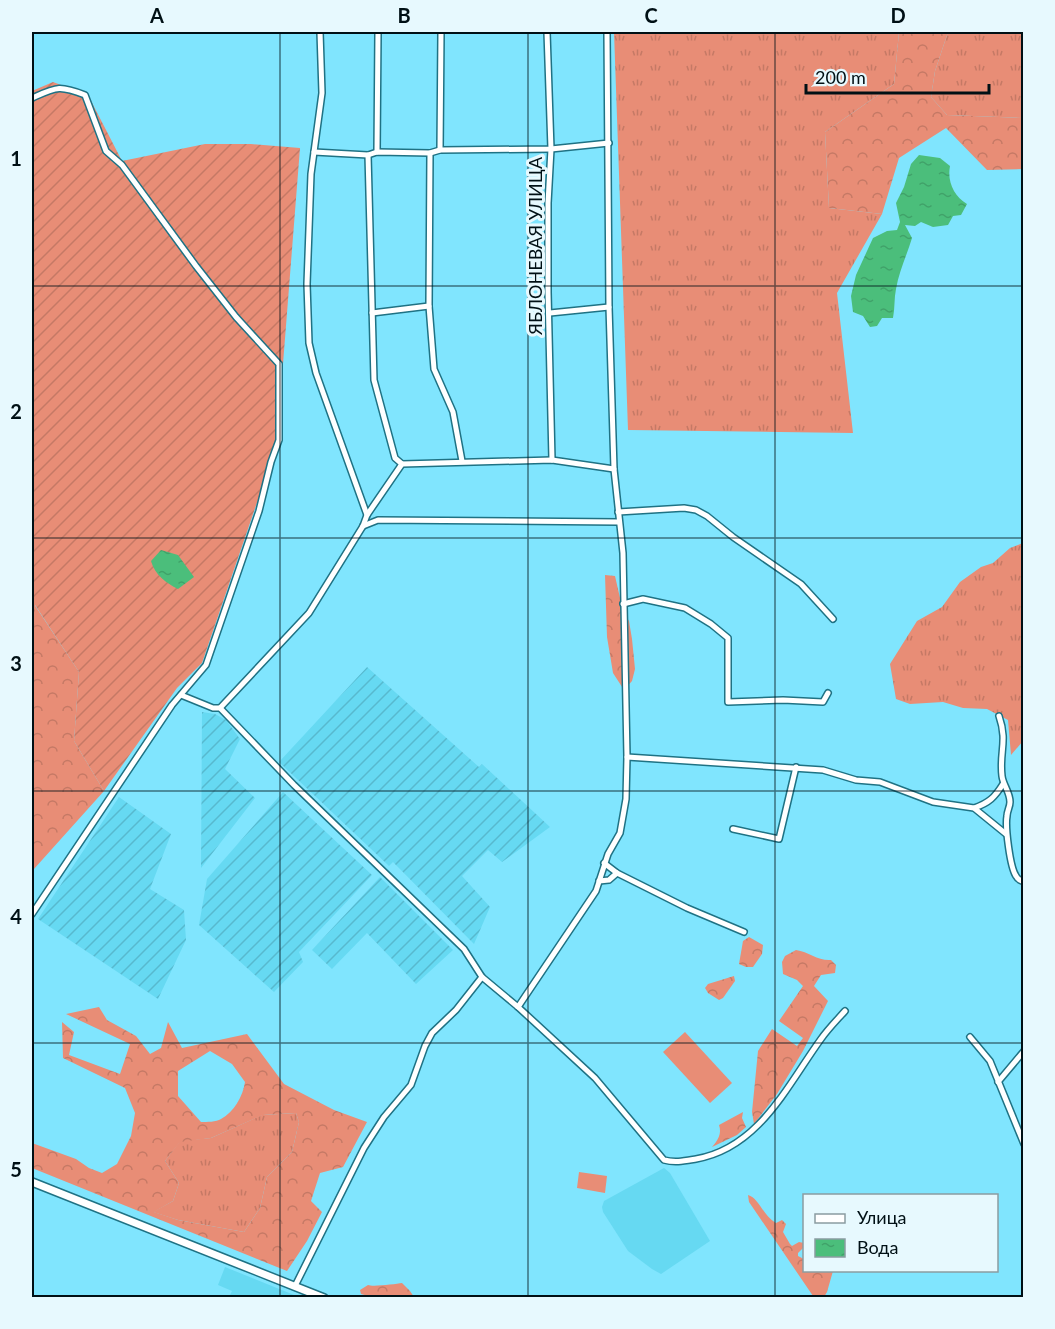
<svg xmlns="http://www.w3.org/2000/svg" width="1055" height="1329" font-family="Lato,sans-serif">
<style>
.built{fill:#66d9f2}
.industrial{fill:url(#industrial-furrows)}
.grass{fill:url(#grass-tufts)}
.forest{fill:url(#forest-crowns);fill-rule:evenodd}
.garden{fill:url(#garden-furrows)}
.pitch{fill:#e88d76}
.water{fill:url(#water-ripples)}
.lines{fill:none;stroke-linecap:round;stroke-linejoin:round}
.minor-casing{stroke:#1f7284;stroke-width:8}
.secondary-casing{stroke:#1f7284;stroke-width:10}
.minor{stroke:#fff;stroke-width:5}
.secondary{stroke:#fff;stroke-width:7}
.grid{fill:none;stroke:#001015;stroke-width:1.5;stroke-opacity:0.55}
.labels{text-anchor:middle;stroke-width:6;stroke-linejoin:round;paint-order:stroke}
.street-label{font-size:18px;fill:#001015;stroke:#e7f9fe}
.neatline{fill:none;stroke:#001015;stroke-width:2}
.grid-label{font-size:20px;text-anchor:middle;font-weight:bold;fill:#001015}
</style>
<defs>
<pattern id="industrial-furrows" width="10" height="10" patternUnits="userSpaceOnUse" patternTransform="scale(1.5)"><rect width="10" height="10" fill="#66d9f2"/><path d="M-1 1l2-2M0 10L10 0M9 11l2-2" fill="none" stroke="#57b9cf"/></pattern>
<pattern id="grass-tufts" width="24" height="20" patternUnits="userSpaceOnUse" patternTransform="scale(1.5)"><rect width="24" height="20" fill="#e88d76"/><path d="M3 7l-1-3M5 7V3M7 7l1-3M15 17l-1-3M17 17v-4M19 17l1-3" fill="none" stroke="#c57965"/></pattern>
<pattern id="forest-crowns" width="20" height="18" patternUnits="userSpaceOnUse" patternTransform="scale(1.5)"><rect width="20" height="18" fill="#e88d76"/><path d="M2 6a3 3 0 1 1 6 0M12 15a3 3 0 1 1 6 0" fill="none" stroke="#c57965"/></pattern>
<pattern id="garden-furrows" width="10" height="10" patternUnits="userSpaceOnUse" patternTransform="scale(1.5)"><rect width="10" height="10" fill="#e88d76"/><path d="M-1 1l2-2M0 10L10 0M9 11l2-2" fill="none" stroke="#c57965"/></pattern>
<pattern id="water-ripples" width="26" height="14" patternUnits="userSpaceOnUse" patternTransform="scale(1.5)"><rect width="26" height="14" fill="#4bbe7b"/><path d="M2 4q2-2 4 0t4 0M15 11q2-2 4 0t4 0" fill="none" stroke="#40a269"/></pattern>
</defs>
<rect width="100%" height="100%" fill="#80e5fe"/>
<g class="built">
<polygon points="664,1168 670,1173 710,1241 661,1274 652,1269 628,1251 603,1212 602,1207 604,1201"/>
<polygon points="225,1267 299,1297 229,1297 232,1291 218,1285"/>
</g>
<g class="industrial">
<polygon points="367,667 479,767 482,764 550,827 502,862 488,850 462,876 490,907 474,944 393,862 389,866 279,762"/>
<polygon points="202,712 215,714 226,720 240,739 225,769 255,798 201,868"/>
<polygon points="283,792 372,875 299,952 303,962 274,992 199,925 207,879"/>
<polygon points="119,797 171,834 150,889 184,910 186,940 158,999 38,919"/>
<polygon points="380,877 453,950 416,984 367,933 332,969 312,950"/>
</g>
<g class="grass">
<polygon points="614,32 899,32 894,84 825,132 829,208 882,214 837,293 853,433 628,430"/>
<polygon points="948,32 1023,32 1023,132 1022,118 947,115 931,97 935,71"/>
<polygon points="1023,543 1023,741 1011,755 1008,720 987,709 963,708 943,702 910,704 896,699 890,664 917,621 942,607 960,582 981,567 993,563 1010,548"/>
<polygon points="296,1113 299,1122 292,1152 267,1177 260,1208 244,1232 178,1220 153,1212 173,1201 179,1183 165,1161 180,1141 211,1138 262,1115"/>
</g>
<g class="forest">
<polygon points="899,32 948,32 935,71 931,97 947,115 1022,118 1023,169 987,170 946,128 899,158 882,214 829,208 825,132 894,84"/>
<polygon points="605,575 615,576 623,611 629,621 632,639 635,669 632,681 624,690 613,673 607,637"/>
<polygon points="34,604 79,672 74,741 104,791 34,869 32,868 32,639 34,637"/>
<polygon points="749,937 763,945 762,954 753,967 746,967 739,964 743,941"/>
<path d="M796,950C809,952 818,961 831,960L836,965L835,973L821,975L814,986L828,1001L803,1051L777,1094L754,1124L752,1112L758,1051L772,1029L797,1046L803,1038L779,1021L803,986L797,980L783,974L782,962L785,956Z"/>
<polygon points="734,976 735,981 723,998 719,1000 708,993 705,988 708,984"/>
<path d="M99,1007L107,1020L136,1036L150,1054L161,1048L168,1022L182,1048L247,1034L284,1084L334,1110L367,1122L343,1167L320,1173L311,1201L322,1212L307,1241L287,1271L32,1168V1143L76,1159L89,1168L102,1173L117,1164L131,1136L135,1113L125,1088L63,1058L62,1022L74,1032L69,1055L120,1074L130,1044L66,1014ZM210,1051L232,1064L245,1082C243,1096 234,1112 221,1119C216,1122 207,1122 201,1122L178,1096V1071ZM296,1113L299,1122L292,1152L267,1177L260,1208L244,1232L178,1220L154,1212L173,1201L179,1183L165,1161L180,1142L211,1138L263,1115Z"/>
<path d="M743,1112L742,1118L746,1127L737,1135L712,1147C718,1140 722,1134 719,1125Z"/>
<path d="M748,1195C759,1198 763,1216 776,1223L782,1220L786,1224L783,1232L790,1244L792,1246L799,1242L804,1243V1247L798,1253V1256L804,1259V1270L833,1271L827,1292L824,1297L813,1296L749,1202Z"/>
<path d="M402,1283L410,1291L414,1297H372L361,1294L360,1290L368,1285C373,1287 396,1284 402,1283Z"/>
</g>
<polygon class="garden" points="53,82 88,95 122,161 205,144 251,144 300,148 277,440 274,453 202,663 177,688 104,791 74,741 79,672 35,605 34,637 32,639 32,91"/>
<g class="pitch">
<polygon points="685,1032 732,1083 710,1103 663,1052"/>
<polygon points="579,1172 607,1176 605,1193 577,1188"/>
</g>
<g class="water">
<path d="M919,155L940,158L950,166C947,182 954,196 967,204L961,215L953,216L948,225L933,227L921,222L915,226L905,225L912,238C907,255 899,271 896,289C894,298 895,308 893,318H882L877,326L870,327L863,316L853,312L851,296L856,275L873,238L887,231L897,230L900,222L896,203L904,187L911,164Z"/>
<path d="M161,550L178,555L194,577L178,589C166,583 155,575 151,561Z"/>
</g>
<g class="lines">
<defs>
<g id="minor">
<polyline points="320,32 322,93 311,174 307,284 309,343 316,373 367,515"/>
<polyline points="547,32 551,149 548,203 548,292 552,460"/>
<path d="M32,98C57,87 59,85 85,95L106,151L122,165L196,266L236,317L279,364V440L271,462L259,511L206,665L172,705L32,914"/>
<polyline points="440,150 441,32"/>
<polyline points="314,152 368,155 377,152 430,153 440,150 551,149 609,143"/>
<polyline points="377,152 378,32"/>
<polyline points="430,153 429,306 434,369 453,412 462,461"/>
<polyline points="368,155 374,380 395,458 402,464"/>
<polyline points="372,313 429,306"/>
<polyline points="550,313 609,307"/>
<polyline points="618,512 684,508 696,510 707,516 733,537 801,584 833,619"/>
<polyline points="363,526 378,520 619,522"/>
<polyline points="623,604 643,599 685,608 711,624 728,638 728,702 783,700 823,702 828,693"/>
<path d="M181,695L213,708H220L294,785L464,949L482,977L518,1007L595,1078L664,1160C675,1163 684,1161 696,1159C759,1148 787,1086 821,1039C828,1029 837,1020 845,1011"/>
<polyline points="220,708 309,613 363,526 367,515 402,464 552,460 614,469"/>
<path d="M999,716C1008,742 999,752 1002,776C1003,785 1010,792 1010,802C1010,807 1007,811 1007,816C1005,827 1010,867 1016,876C1018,880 1020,880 1024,882"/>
<polyline points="627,757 823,770 856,780 880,782 933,802 974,808 1006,834"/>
<path d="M974,808C989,803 995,797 1003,784"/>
<polyline points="733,829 779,839 796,767"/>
<polyline points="604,863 617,873 687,908 744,932"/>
<polyline points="599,881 609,880 617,873"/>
<polyline points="518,1007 596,891 608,854 620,833 626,799 627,757 623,553 614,469 609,307 607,32"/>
<polyline points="970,1037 990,1061 1024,1144"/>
<polyline points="998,1082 1024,1051"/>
<polyline points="295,1286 364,1148 384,1117 411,1085 425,1046 432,1033 456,1010 482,977"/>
</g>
<polyline id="secondary" points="32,1182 324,1298"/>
</defs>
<use href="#minor" class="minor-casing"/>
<use href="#secondary" class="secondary-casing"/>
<use href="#minor" class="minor"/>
<use href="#secondary" class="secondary"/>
</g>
<path class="grid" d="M280,32V1298M528,32V1298M775,32V1298M32,286H1024M32,538H1024M32,791H1024M32,1043H1024"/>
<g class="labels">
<g class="street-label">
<text transform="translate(536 246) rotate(-90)" y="6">ЯБЛОНЕВАЯ УЛИЦА</text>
</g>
</g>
<rect width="1055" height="1329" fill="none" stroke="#e7f9fe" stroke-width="66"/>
<rect x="803" y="1194" width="195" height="78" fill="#e7f9fe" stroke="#8b9ca1" stroke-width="1.5"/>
<rect x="815" y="1214" width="30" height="9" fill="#ffffff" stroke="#8b9ca1" stroke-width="1.5"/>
<text x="857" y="1224" font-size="18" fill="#001015">Улица</text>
<rect x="815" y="1239" width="30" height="18" fill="url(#water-ripples)" stroke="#8b9ca1" stroke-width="1.5"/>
<text x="857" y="1254" font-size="18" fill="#001015">Вода</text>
<path d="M806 84v9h183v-9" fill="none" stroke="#001015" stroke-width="3"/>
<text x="815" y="84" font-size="18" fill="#001015" stroke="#e7f9fe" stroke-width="4.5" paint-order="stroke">200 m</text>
<rect x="33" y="33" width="989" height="1263" class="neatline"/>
<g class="grid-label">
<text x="157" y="23">A</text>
<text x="404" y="23">B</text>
<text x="651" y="23">C</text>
<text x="898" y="23">D</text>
<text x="16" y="166">1</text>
<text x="16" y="419">2</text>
<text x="16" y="671">3</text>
<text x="16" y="924">4</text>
<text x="16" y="1177">5</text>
</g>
</svg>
